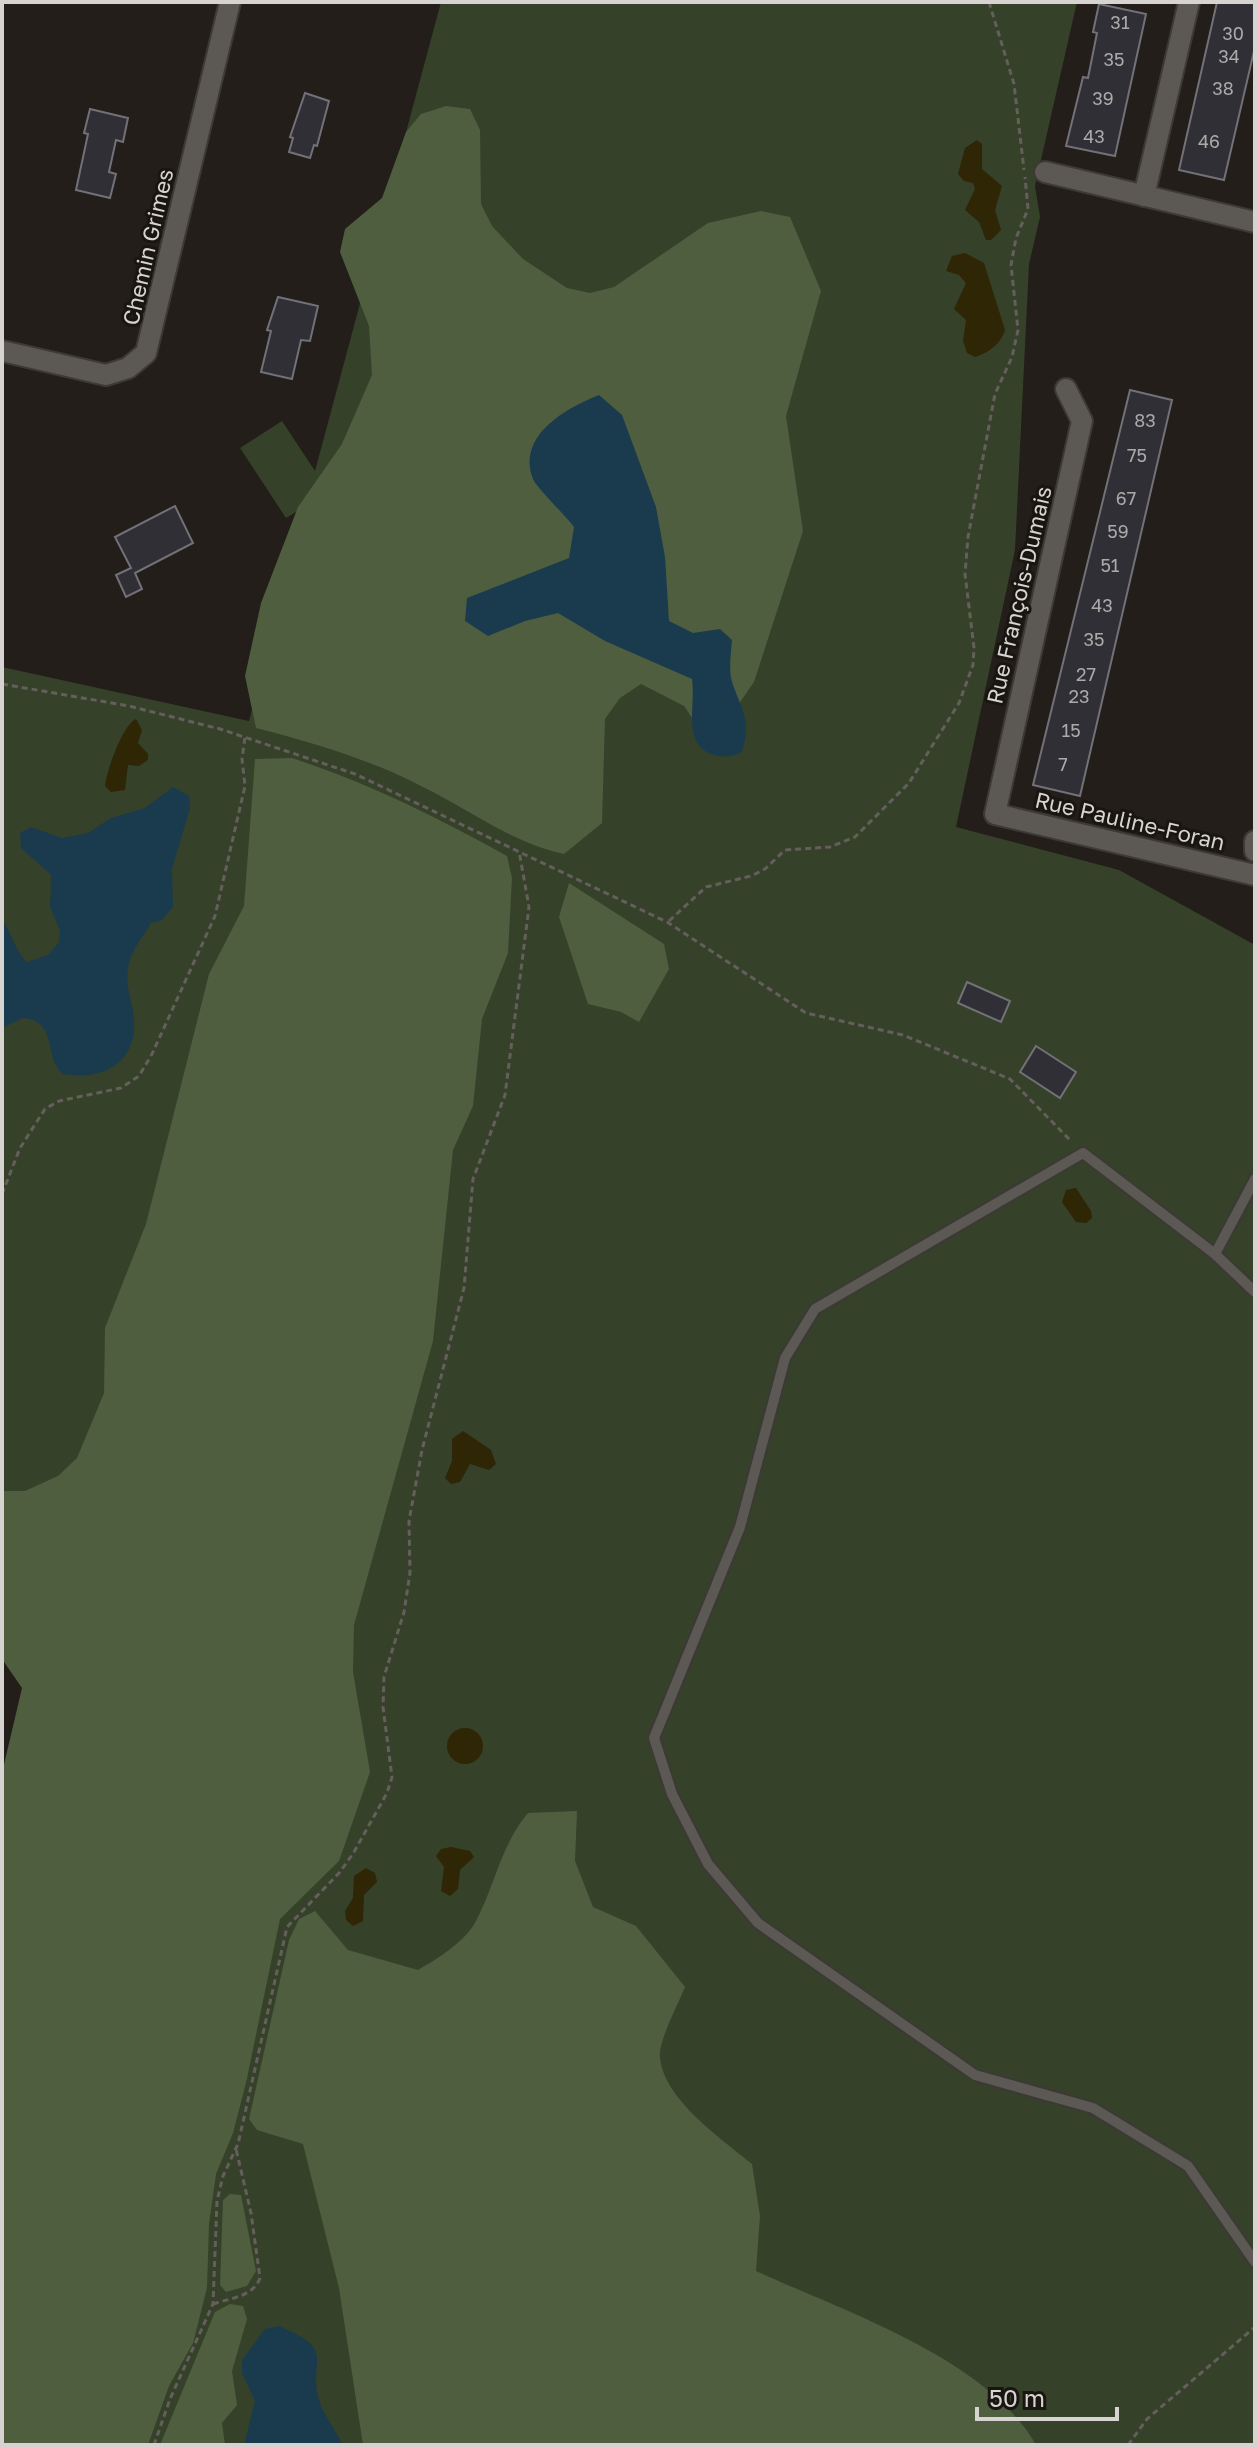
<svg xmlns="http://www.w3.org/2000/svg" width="1257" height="2447" font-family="'Golos Text',sans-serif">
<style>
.green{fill:#364129}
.forest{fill:#4f5e3f}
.sand{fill:#2e2605}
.water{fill:#1a3b4e}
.building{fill:#302f35;stroke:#727178;stroke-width:2}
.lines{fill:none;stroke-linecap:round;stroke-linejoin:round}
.lane-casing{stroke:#3c3936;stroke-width:14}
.street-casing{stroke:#3c3936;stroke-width:24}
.path{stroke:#645f5c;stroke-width:3;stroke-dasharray:6 4;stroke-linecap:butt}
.lane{stroke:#5c5853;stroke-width:10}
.street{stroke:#5c5853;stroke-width:20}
.labels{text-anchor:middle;stroke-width:6;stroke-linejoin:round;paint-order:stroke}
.number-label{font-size:18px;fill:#acaaa9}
.street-label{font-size:22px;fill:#d6d3d0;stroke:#191511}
</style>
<rect width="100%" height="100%" fill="#231e1a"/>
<polygon class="green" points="441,2 1077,2 1035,186 1040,217 1029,264 1015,550 956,827 1119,870 1255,945 1255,2445 2,2445 51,1625 2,1613 2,667 249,721 306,506 286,518 240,448 282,421 315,471"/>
<g class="forest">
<path d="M446,106L470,109L480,130L481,204L492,226L523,259L567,288L590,293L614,287L708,223L761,211L790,217L821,291L786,416L803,531L754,682L725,724L705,737L684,706L641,684L620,698L605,719L602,823L564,854C513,843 471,811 425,788C372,760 314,743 256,728L245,676L261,603L298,507L342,444L372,375L369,326L340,252L345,229L382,198L406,132L421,114Z"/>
<path d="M292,758C368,783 437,817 507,856L512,878L508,953L482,1019L473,1106L453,1150L433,1341L354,1625L353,1672L370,1772L339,1861L280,1919L246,2083L233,2133L216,2174L209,2224L207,2288L193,2343L169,2386L148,2445H2V1773L22,1688L2,1659V1491H25L58,1476L77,1458L104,1393L105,1328L146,1224L209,974L244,906L255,759Z"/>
<polygon points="569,883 664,944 669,969 639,1022 621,1012 588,1004 559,917"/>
<path d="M577,1811L575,1861L593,1907L636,1926L685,1987C679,2002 658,2042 660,2057C663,2099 722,2139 752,2164L760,2216L756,2271C843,2311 987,2358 1036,2445H363L339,2288L303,2144L257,2130L249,2119L289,1940L299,1919L315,1911L348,1950L418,1970C437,1959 465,1942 476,1921C495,1885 501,1845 528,1813Z"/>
<polygon points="230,2194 241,2195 256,2271 247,2286 226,2292 220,2285 223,2200"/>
<polygon points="230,2304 243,2306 247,2319 232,2371 237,2405 222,2423 225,2445 160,2445 215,2312"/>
</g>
<g class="sand">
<polygon points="977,140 982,144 982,169 1002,186 995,210 1001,230 991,240 986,240 979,222 965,210 975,189 973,183 964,181 958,174 965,148"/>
<path d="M965,253L984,263L1005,330C1001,344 988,353 975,357L967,353L963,341L966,320L954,309L966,283L959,275L946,271L952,256Z"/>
<path d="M136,719L142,730L138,743L148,754V760L139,766L128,765L125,790L111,792L105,786C107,770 122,726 136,719Z"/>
<polygon points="1076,1188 1091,1211 1092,1218 1086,1223 1076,1222 1062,1202 1066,1190"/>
<polygon points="463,1431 491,1450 496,1464 489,1470 470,1464 460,1482 451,1484 445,1478 452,1461 452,1439"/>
<circle cx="465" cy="1746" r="18"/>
<polygon points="451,1847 470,1851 474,1857 460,1870 458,1889 450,1896 441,1891 444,1867 436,1856 441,1849"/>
<polygon points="366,1868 375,1873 377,1882 364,1895 363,1921 353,1926 346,1920 345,1911 353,1898 354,1876"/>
</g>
<g class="water">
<path d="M599,395L622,415L656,507L665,557L669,621L693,633L720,629L732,640C731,653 728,672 733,685C743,713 751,719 742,752C732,757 722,758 711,754C682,743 696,705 692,679L605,641L558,613L525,621L488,636L465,621L467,598L569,558L574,527C566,516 536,487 533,479C516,436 566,408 599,395Z"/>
<path d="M173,787L189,796L190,808L172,869L173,907L162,920L151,923C143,938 130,951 128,968C125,985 132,1001 134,1018C138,1063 102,1081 63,1074C43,1058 59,1021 23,1018L2,1028V920C13,935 14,949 27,962L48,955L59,942L60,931L50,907L51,875L21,848L20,833L31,827L62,838L88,833L111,818L145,808Z"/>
<path d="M279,2326C339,2351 307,2359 319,2400C323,2415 336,2429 342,2445H244L255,2401L242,2373V2360L265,2329Z"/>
</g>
<g class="building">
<polygon points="1217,2 1255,2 1255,47 1224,180 1179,170"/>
<polygon points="1099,4 1146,14 1115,156 1066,146 1083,77 1088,78 1097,33 1093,32"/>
<polygon points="305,93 329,101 317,146 314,145 310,158 289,152 293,138 290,137"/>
<polygon points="90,109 128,118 123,142 116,140 109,172 116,174 110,198 76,190 88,134 84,133"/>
<polygon points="278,297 318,306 310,341 301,340 292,379 261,372 271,331 267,330"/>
<polygon points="1130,390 1172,400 1080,796 1033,785"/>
<polygon points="175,506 193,543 135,573 142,589 126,597 116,575 131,568 115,537"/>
<polygon points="967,982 1010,1001 1001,1022 958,1003"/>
<polygon points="1036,1046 1076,1072 1060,1098 1020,1072"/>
</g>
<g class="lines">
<defs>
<g id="lane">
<polyline points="1215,1254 1255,1179"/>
<polyline points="1255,1292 1215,1254 1083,1153 815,1309 785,1358 740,1527 654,1738 672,1794 708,1864 758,1923 975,2075 1093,2108 1188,2166 1255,2262"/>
</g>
<g id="street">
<polyline points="1045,172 1255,222"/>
<polyline points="1144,196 1189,2"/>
<polyline points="2,351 106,375 128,368 146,353 230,2"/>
<polyline points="1066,389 1082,421 995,814 1255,875"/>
<polyline points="1255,841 1255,851"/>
</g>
</defs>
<use href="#lane" class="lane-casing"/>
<use href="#street" class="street-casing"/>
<g class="path">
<polyline points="989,2 1014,84 1024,170"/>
<polyline points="2,684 129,706 220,729 355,774 667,922 806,1013 903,1035 1010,1079 1072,1142"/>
<polyline points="669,921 706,887 751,876 765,869 785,850 830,847 855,837 909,783 959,703 973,665 974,648 965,574 968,537 995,394 1012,357 1018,330 1011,265 1016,238 1028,209 1025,177"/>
<polyline points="2,1194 20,1148 45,1109 59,1101 121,1088 139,1076 152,1054 215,916 245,786 242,759 245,737"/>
<path d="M213,2304C230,2298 253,2297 260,2278L251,2213L236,2149"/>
<polyline points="154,2445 170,2399 213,2304 217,2201 223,2176 238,2144 287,1927 340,1872 354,1852 387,1793 392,1777 383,1707 384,1677 404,1612 410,1573 409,1521 422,1450 464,1288 473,1179 505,1095 529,907 519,851"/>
<polyline points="1128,2445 1147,2419 1255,2327"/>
</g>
<use href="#lane" class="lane"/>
<use href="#street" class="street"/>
</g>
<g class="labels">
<g class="number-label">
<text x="1120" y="29">31</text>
<text x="1233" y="40">30</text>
<text x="1229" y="63">34</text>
<text x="1114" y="66">35</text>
<text x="1223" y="95">38</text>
<text x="1103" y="105">39</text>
<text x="1094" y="143">43</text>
<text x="1209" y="148">46</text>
<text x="1145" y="427">83</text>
<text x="1137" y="462">75</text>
<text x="1126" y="505">67</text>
<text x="1118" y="538">59</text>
<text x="1110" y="572">51</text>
<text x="1102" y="612">43</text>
<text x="1094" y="646">35</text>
<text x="1086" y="681">27</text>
<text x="1079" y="703">23</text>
<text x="1071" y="737">15</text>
<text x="1063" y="771">7</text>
</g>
<g class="street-label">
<text transform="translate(148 247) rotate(-77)" y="8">Chemin Grimes</text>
<text transform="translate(1019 595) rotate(-77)" y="8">Rue François-Dumais</text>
<text transform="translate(1130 821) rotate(13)" y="8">Rue Pauline-Foran</text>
</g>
</g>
<rect width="1257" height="2447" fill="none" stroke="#d6d3d0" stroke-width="8"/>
<path d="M977 2407v12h140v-12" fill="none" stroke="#d6d3d0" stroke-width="4"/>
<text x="989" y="2407" font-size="24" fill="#d6d3d0" stroke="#191511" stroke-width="6" paint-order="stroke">50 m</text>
</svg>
